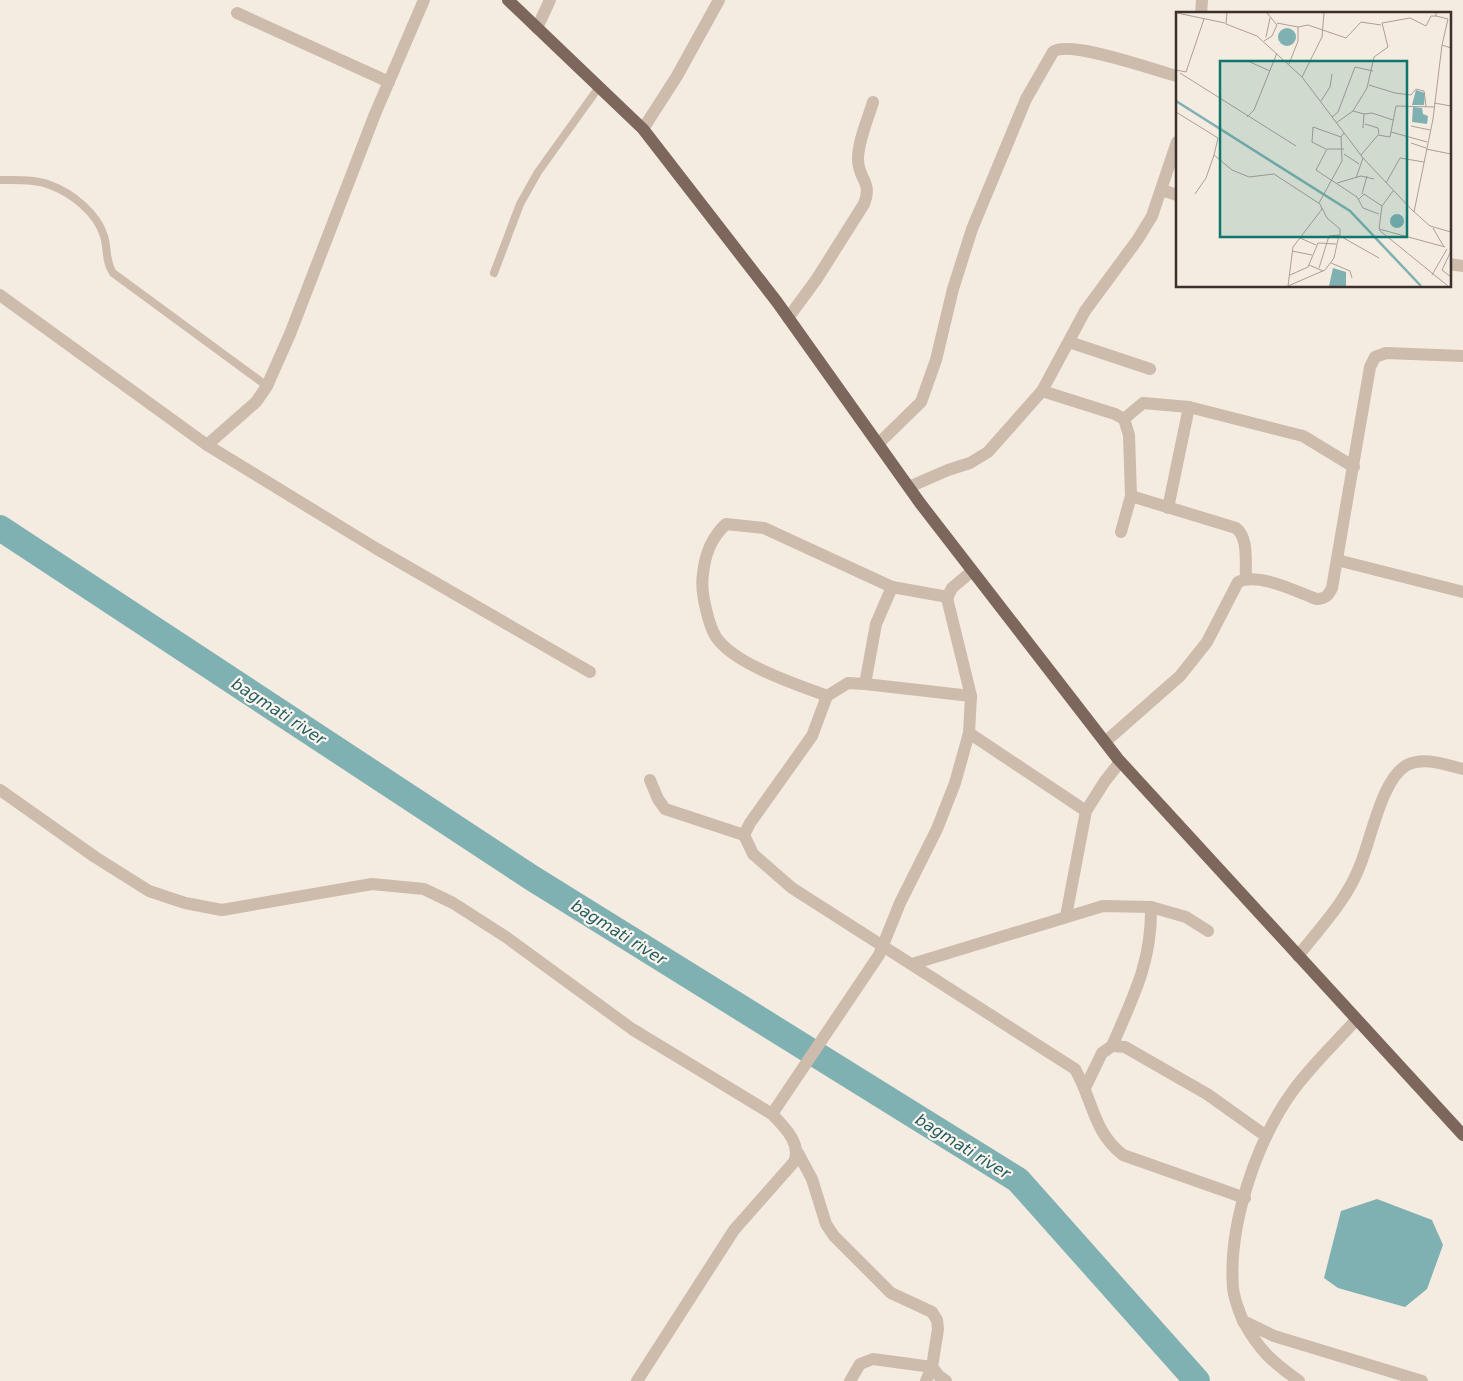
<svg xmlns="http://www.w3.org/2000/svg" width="1463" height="1381" font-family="'DejaVu Sans',sans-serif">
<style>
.water{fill:#7fb0b2}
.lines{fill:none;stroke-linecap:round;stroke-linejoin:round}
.river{stroke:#7fb0b2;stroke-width:26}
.lane{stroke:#cdbbac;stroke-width:8}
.street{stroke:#cdbbac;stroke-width:12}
.primary{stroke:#7d675c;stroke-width:12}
.labels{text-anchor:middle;stroke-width:4.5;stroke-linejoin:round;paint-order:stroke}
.water-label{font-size:16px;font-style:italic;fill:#1f5a5e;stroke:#fbf5ee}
.inset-river{fill:none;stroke:#7fb0b2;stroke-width:2.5}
.inset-road{fill:none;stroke:#aaa098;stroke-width:1}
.view{fill:#0f766e;fill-opacity:0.15;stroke:#0f766e;stroke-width:2.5}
.inset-edge{fill:none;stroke:#3b302b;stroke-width:2.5}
</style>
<rect width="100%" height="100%" fill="#f4ebe1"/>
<polygon class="water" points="1377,1199 1432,1220 1443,1245 1427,1289 1405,1307 1338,1288 1324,1278 1341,1211"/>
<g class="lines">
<polyline class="river" points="0,528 532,878 1018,1180 1197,1381"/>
<g class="lane">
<path d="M0,180C16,180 35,179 50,185C72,193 97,213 104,236C108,249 105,261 113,273L267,386"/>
<polyline points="494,273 520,204 538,172 599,87"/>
</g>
<g class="street">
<polyline points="237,13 389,82"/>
<polyline points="1201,14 1202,0"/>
<polyline points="537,28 550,0"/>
<polyline points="643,129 677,76 719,0"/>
<polyline points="1162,190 1177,195"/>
<polyline points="1449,264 1463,266"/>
<polyline points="0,295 207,445 377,549 590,672"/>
<path d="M788,318L816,280L864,204C873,181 858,180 858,159C858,141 868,119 873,102"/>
<polyline points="1069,342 1150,369"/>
<polyline points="1042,391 1115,414 1124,419 1129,435 1131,496 1121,532"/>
<polyline points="1124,419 1143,403 1189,407 1303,436 1354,467"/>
<path d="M879,443L921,402L936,360L953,289L972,229L1026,99L1053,52C1068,39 1154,70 1177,76"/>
<polyline points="207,445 256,402 267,386 290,334 375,114 424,0"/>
<polyline points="909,487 948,470 970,463 988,452 1042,391 1085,311 1138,239 1152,216 1177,142"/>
<path d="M1131,496L1236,528C1249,538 1245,563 1246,578"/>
<polyline points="1168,508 1189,407"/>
<polyline points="1337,560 1463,592"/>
<polyline points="865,684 876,624 892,587"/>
<path d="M827,696C796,684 735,665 716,637C711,629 708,618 706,609C703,597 701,586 703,574C705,554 711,538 726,524L764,528L892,587L948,597"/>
<path d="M971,696L865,684L848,683L827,696L812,736L750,823L744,835L753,854L792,888L1075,1069C1093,1100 1093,1132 1123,1155L1245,1198"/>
<polyline points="969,733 1086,811"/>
<path d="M1105,742L1180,676L1207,642L1238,582C1258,572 1295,591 1316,599C1325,599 1328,596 1332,588L1370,367L1375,357L1386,353L1463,356"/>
<polyline points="650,780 658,799 665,809 744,835"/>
<path d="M0,790L95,857L149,891L185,903L222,910L372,884L424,889L453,903L506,937L632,1029L772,1114C784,1127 802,1143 794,1162L734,1230L637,1381"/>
<polyline points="1066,916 1086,811 1105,781 1120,762"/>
<path d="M1298,956C1320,928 1346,901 1359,868C1371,841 1381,779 1407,765C1424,756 1446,765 1463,769"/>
<polyline points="912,964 1103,906 1151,907 1186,917 1208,931"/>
<path d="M1356,1020C1336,1042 1313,1064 1295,1088C1257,1139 1228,1224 1233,1288C1234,1299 1239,1311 1243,1321L1274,1336L1422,1381"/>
<path d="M1112,1046C1133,997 1152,962 1151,907"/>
<polyline points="1085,1088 1102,1053 1112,1046 1125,1047 1207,1094 1266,1136"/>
<polyline points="772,1114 879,955 900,903 937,829 955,783 969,733 971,696 947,598 952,588 972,571"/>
<polyline points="798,1153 812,1179 826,1224 834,1236 891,1293 932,1312 937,1320 938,1329 932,1367 939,1376 946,1381"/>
<path d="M1243,1321C1260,1351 1271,1361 1299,1381"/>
<polyline points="850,1381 860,1364 873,1359 932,1367 926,1381"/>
</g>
<polyline class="primary" points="508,0 643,129 777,302 920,503 1118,759 1463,1135"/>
</g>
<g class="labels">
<g class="water-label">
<text transform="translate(279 711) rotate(33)" y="6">bagmati river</text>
<text transform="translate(619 932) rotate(32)" y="6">bagmati river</text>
<text transform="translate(963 1146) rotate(32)" y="6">bagmati river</text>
</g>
</g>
<g transform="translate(1176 12)">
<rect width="275" height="275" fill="#f4ebe1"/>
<path d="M102 25a9 9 0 1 1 18 0a9 9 0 1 1-18 0ZM240,78L249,81L248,93H236ZM237,95L246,96L247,102L252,104L251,112L236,110ZM214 209a7 7 0 1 1 14 0a7 7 0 1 1-14 0ZM157,256L170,260V274H153Z" fill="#7fb0b2"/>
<path class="inset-river" d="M0,89L174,199L245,274"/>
<path class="inset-road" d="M1,1L49,11M51,1L50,12L81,24L126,65L187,146L236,198L254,214L275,220M260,1V4L272,7L266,33L275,36M101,11L122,15L132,13L170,26L185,10L205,13M90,25L94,6M88,29L96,24L101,13L91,1M74,50L94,59M113,52L122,29V15M0,58L10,60L28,7M4,61L120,134M126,65L146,25L148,1M193,73L219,81L235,83L240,77L248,79L250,94M145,89L154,75L156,62M258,91L275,94M177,99L188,102L187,116M0,100L42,126L38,143L56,158L73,165L98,162L144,192L146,197L117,235L112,274M188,102L196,101L217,108M71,105L78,98L101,41M156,105L162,100L179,55L197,59M160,111L177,99L191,76L198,45L212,35L206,11L234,6L250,14L255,4H260M189,112L202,116L203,122M235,114L254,118M215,120L251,130M235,131L250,136M150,137L136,130L137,115L165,125M168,137H151L140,158L181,185L187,196L203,202M250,137L275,142M168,142L183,152M185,143L202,123L214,125L220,94L258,95M180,166L187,146M161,171L185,164L198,167M210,171L224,146L248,150M217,179L206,194L203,217L269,235M19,182L30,166L38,143M186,182L191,164M183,187L188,182L206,194M143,191L166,149L165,125L168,121M146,196L151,206L164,217V224L203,246M238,200L257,107L266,33M257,216L268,235M203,218L272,274M124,226L140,233M116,239L136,243M275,239L266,258L275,265M155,251L174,259L176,266M133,253L147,259M114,263L132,255L142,231L160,232M256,263L271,237M112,274L149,258L158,246L163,223L153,224L143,256"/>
<path class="view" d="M44,49H231V225H44Z"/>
<rect width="275" height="275" class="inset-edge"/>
</g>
</svg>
